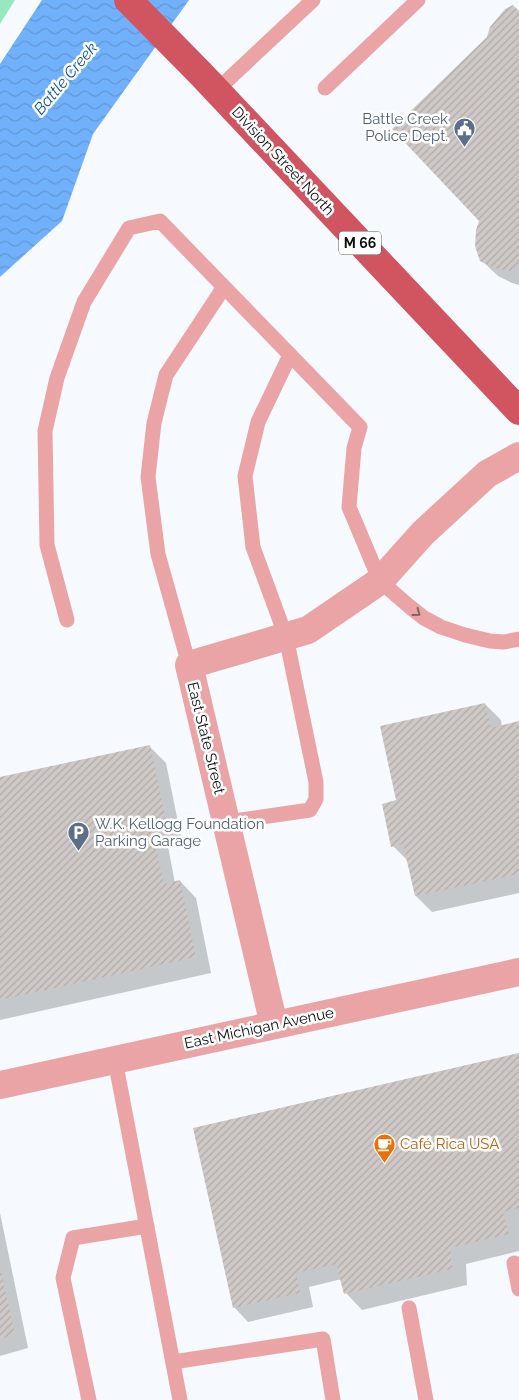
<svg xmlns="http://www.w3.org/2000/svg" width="519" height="1400" font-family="Raleway,sans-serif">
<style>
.park{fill:#96e8bf}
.water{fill:url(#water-waves)}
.shadow{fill:#0003}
.building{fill:url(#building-hatch)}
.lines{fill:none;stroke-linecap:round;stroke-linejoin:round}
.service{stroke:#eba4a6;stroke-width:15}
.minor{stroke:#eba4a6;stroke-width:28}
.tertiary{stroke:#eba4a6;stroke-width:28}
.primary{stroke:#d15461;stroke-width:28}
.oneway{stroke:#876062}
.labels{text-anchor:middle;stroke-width:5;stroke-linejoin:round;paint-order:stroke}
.shield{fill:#fff;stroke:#555657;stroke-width:1}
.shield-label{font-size:14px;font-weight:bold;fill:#0c0d0f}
.service-label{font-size:15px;fill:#4e5e75;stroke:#fff;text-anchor:end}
.street-label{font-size:15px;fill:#0c0d0f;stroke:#fff}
.food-label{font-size:15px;fill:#c56008;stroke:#fff;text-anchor:start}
.water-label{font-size:16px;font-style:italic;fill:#0f5395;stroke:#fff}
</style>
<defs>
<pattern id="water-waves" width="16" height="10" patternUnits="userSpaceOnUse" patternTransform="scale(1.25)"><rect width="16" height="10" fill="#71b1fb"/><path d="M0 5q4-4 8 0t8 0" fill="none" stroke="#6197d6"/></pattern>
<pattern id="building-hatch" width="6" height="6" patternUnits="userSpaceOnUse" patternTransform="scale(1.25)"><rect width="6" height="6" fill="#cec8c6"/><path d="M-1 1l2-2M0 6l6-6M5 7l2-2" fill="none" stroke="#b0aba9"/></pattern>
</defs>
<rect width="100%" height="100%" fill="#f6fafe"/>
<polygon class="park" points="0,0 15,0 0,24"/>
<polygon class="water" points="42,0 189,0 93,134 62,221 0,277 0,64"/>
<g class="shadow">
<polygon points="519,12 519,285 512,283 498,276 481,260 480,221"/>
<polygon points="485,704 501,720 502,727 519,723 519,893 432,912 416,896 409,862 393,846 398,801"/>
<polygon points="150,747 166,763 181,837 167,841 175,883 180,881 196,898 211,973 0,1020 0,779"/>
<polygon points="519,1054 519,1251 466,1264 467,1285 362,1310 346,1293 342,1279 309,1287 313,1307 248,1322 234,1307"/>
<polygon points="0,1213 28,1348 0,1356"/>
</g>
<g class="building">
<polygon points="513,5 519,11 519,265 510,271 494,268 480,261 475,246 476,230 479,221 392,129 487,37 490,27 505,9"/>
<polygon points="485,703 491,728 519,721 519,874 415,896 403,844 391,847 382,804 396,800 380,726"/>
<polygon points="150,745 166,821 151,825 164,884 180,880 196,957 0,1000 0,777"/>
<polygon points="519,1053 519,1208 503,1212 509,1234 450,1248 452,1269 344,1294 336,1264 296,1273 300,1293 233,1308 193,1128"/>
<polygon points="0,1267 15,1334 0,1339"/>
</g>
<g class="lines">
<g class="service">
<polyline points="325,88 418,0"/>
<polyline points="217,90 313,0"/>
<polyline points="67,620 47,545 45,431 57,378 84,302 129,228 160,221 360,427 354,448 349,507 380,581 410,607 424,618 441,627 465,635 490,641 504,642 519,639"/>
<polyline points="189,665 158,554 148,477 154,423 166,375 224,287"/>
<polyline points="227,822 310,810 316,799 316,782 286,637 253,547 245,476 258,422 290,355"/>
<polyline points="115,1060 180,1400"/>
<polyline points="514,1263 519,1289"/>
<polyline points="409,1308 426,1400"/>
<polyline points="173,1362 323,1339 333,1400"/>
<polyline points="89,1400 63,1278 73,1238 147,1226"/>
</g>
<polyline class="minor" points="274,1025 189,665 308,630 380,581 423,533 487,474 519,456"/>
<polyline class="tertiary" points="0,1085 519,972"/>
<polyline class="primary" points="128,0 201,74 519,411"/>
</g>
<defs><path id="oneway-chevron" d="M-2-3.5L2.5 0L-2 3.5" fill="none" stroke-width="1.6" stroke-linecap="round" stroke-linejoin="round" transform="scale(1.25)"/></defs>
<use class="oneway" href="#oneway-chevron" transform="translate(417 613) rotate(36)"/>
<defs>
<symbol id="civic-pin" viewBox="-11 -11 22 30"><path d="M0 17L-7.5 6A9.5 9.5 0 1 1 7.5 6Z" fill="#5c6f8a" stroke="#fff"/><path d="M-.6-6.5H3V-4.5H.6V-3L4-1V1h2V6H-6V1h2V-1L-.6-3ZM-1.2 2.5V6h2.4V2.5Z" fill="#fff"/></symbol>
<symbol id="parking-pin" viewBox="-11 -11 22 30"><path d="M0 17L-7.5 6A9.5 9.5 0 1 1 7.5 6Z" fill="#5c6f8a" stroke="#fff"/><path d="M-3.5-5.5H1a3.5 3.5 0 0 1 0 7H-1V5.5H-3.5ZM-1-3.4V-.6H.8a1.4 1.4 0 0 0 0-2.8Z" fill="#fff"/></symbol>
<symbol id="cafe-pin" viewBox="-11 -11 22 30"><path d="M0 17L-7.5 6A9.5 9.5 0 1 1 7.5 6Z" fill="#e8710a" stroke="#fff"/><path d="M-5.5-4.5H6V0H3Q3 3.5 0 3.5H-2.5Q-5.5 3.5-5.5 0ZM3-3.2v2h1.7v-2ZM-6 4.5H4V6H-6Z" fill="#fff"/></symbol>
</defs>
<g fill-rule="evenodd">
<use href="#civic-pin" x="452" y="116" width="25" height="34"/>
<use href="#parking-pin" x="66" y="820" width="25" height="34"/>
<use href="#cafe-pin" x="372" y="1132" width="25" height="34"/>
</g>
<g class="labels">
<rect class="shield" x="339" y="231.5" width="42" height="23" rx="4"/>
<g class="shield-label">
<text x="360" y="248">M 66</text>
</g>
<g class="service-label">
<text x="448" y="124">Battle Creek<tspan x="448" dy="17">Police Dept.</tspan></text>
<text x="95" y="829" text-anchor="start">W.K. Kellogg Foundation<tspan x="95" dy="17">Parking Garage</tspan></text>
</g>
<g class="street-label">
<text transform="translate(283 161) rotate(47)" y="5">Division Street North</text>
<text transform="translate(206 738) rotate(76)" y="5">East State Street</text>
<text transform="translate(259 1028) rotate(-12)" y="5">East Michigan Avenue</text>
</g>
<g class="food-label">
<text x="400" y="1149">Café Rica USA</text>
</g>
<g class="water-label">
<text transform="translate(65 78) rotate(-50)" y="6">Battle Creek</text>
</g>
</g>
</svg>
